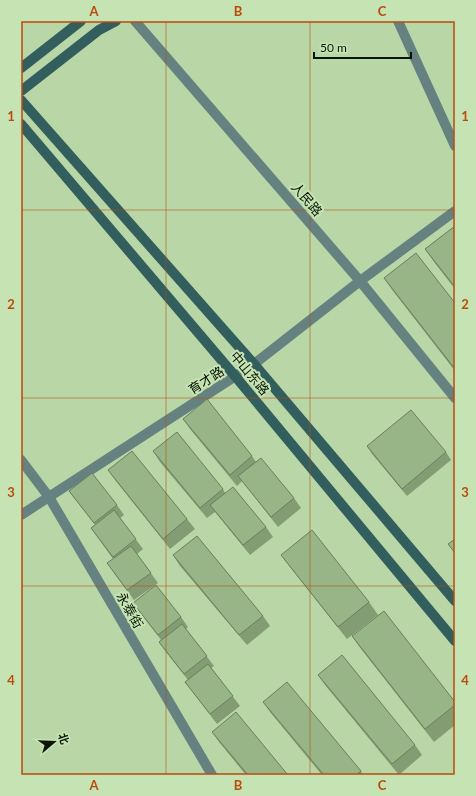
<svg xmlns="http://www.w3.org/2000/svg" width="476" height="796" font-family="Lato,'Noto Sans SC',sans-serif">
<style>
.lines{fill:none;stroke-linecap:round;stroke-linejoin:round}
.minor{stroke:#658281;stroke-width:10}
.tertiary{stroke:#658281;stroke-width:10}
.secondary{stroke:#325e5d;stroke-width:10}
.wall{fill:#839c74}
.building{fill:#98b587;stroke:#6a7f5e}
.grid{fill:none;stroke:#bc4b0b;stroke-width:1;stroke-opacity:0.55}
.labels{text-anchor:middle;stroke-width:4;stroke-linejoin:round;paint-order:stroke}
.street-label{font-size:13px;fill:#0b1505;stroke:#c5e3b3}
.neatline{fill:none;stroke:#bc4b0b;stroke-width:1.5}
.grid-label{font-size:13px;text-anchor:middle;font-weight:bold;fill:#bc4b0b}
</style>
<rect width="100%" height="100%" fill="#b8d6a6"/>
<g class="lines">
<g class="minor">
<polyline points="135,21 360,281 455,398"/>
<polyline points="398,21 455,146"/>
<polyline points="21,460 49,497 212,775"/>
</g>
<polyline class="tertiary" points="21,515 254,364 360,281 455,211"/>
<g class="secondary">
<polyline points="21,68 81,21"/>
<polyline points="21,91 99,30 116,21"/>
<polyline points="21,100 254,364 455,601"/>
<polyline points="21,124 235,376 455,641"/>
</g>
</g>
<g class="wall">
<polygon points="455,226 455,289 434,262 425,249"/>
<polygon points="384,278 455,303 455,371 393,291"/>
<polygon points="183,419 252,456 256,462 294,498 301,508 278,527 242,481 237,486 190,429"/>
<polygon points="367,446 446,452 451,460 407,496 372,454"/>
<polygon points="153,451 223,489 225,493 266,527 273,537 250,555 215,512 207,518 160,462"/>
<polygon points="108,470 187,519 195,529 170,549 115,480"/>
<polygon points="69,491 117,505 124,515 120,518 143,549 137,554 158,583 134,600 114,573 113,559 91,528 95,525"/>
<polygon points="173,555 263,616 270,626 247,645 180,566"/>
<polygon points="281,555 369,602 378,615 347,639 290,567"/>
<polygon points="133,603 181,617 188,627 186,629 214,666 211,668 240,706 217,724 185,682 188,680 166,652 159,642 161,640"/>
<polygon points="352,636 455,702 455,725 434,742 361,649"/>
<polygon points="318,675 415,745 422,755 399,775 325,685"/>
<polygon points="263,702 361,771 363,775 322,775 270,712"/>
<polygon points="212,732 288,775 246,775 219,742"/>
</g>
<g class="building">
<polygon points="455,226 455,287 425,249"/>
<polygon points="416,253 455,303 455,369 384,278"/>
<polygon points="207,399 252,456 230,475 183,419"/>
<polygon points="411,410 446,452 402,489 367,446"/>
<polygon points="177,432 223,489 200,508 153,451"/>
<polygon points="132,451 187,519 163,539 108,470"/>
<polygon points="261,458 294,498 271,517 238,476"/>
<polygon points="92,473 117,505 94,523 69,491"/>
<polygon points="233,487 266,527 243,545 210,505"/>
<polygon points="114,510 136,539 113,557 91,528"/>
<polygon points="312,530 369,602 338,627 281,555"/>
<polygon points="197,536 263,616 239,635 173,555"/>
<polygon points="455,539 455,553 448,544"/>
<polygon points="131,546 151,573 127,590 107,563"/>
<polygon points="156,585 181,617 158,635 133,603"/>
<polygon points="384,611 455,702 455,705 425,729 352,636"/>
<polygon points="182,624 207,656 184,674 159,642"/>
<polygon points="342,655 415,745 392,764 318,675"/>
<polygon points="208,664 233,696 210,714 185,682"/>
<polygon points="287,682 361,771 356,775 324,775 263,702"/>
<polygon points="236,712 288,775 248,775 212,732"/>
</g>
<path class="grid" d="M166,21V775M310,21V775M21,210H455M21,398H455M21,586H455"/>
<g class="labels">
<g class="street-label">
<text transform="translate(307 199) rotate(49)" y="5">人民路</text>
<text transform="translate(250 373) rotate(50)" y="5">中山东路</text>
<text transform="translate(206 380) rotate(-33)" y="5">育才路</text>
<text transform="translate(130 610) rotate(60)" y="5">永泰街</text>
</g>
</g>
<rect width="476" height="796" fill="none" stroke="#c5e3b3" stroke-width="44"/>
<g transform="translate(54 742) rotate(71)" stroke="#c5e3b3" stroke-width="3" paint-order="stroke">
<path d="M0-3L7 15L0 10L-7 15Z" fill="#0b1505"/>
<text y="-6" font-size="11" font-weight="bold" text-anchor="middle" fill="#0b1505">北</text>
</g>
<path d="M314 52v6h97v-6" fill="none" stroke="#0b1505" stroke-width="2"/>
<text x="320" y="52" font-size="12" fill="#0b1505" stroke="#c5e3b3" stroke-width="3" paint-order="stroke">50 m</text>
<rect x="22" y="22" width="432" height="752" class="neatline"/>
<g class="grid-label">
<text x="94" y="16">A</text>
<text x="238" y="16">B</text>
<text x="382" y="16">C</text>
<text x="11" y="121">1</text>
<text x="465" y="121">1</text>
<text x="11" y="309">2</text>
<text x="465" y="309">2</text>
<text x="11" y="497">3</text>
<text x="465" y="497">3</text>
<text x="11" y="685">4</text>
<text x="465" y="685">4</text>
<text x="94" y="790">A</text>
<text x="238" y="790">B</text>
<text x="382" y="790">C</text>
</g>
</svg>
